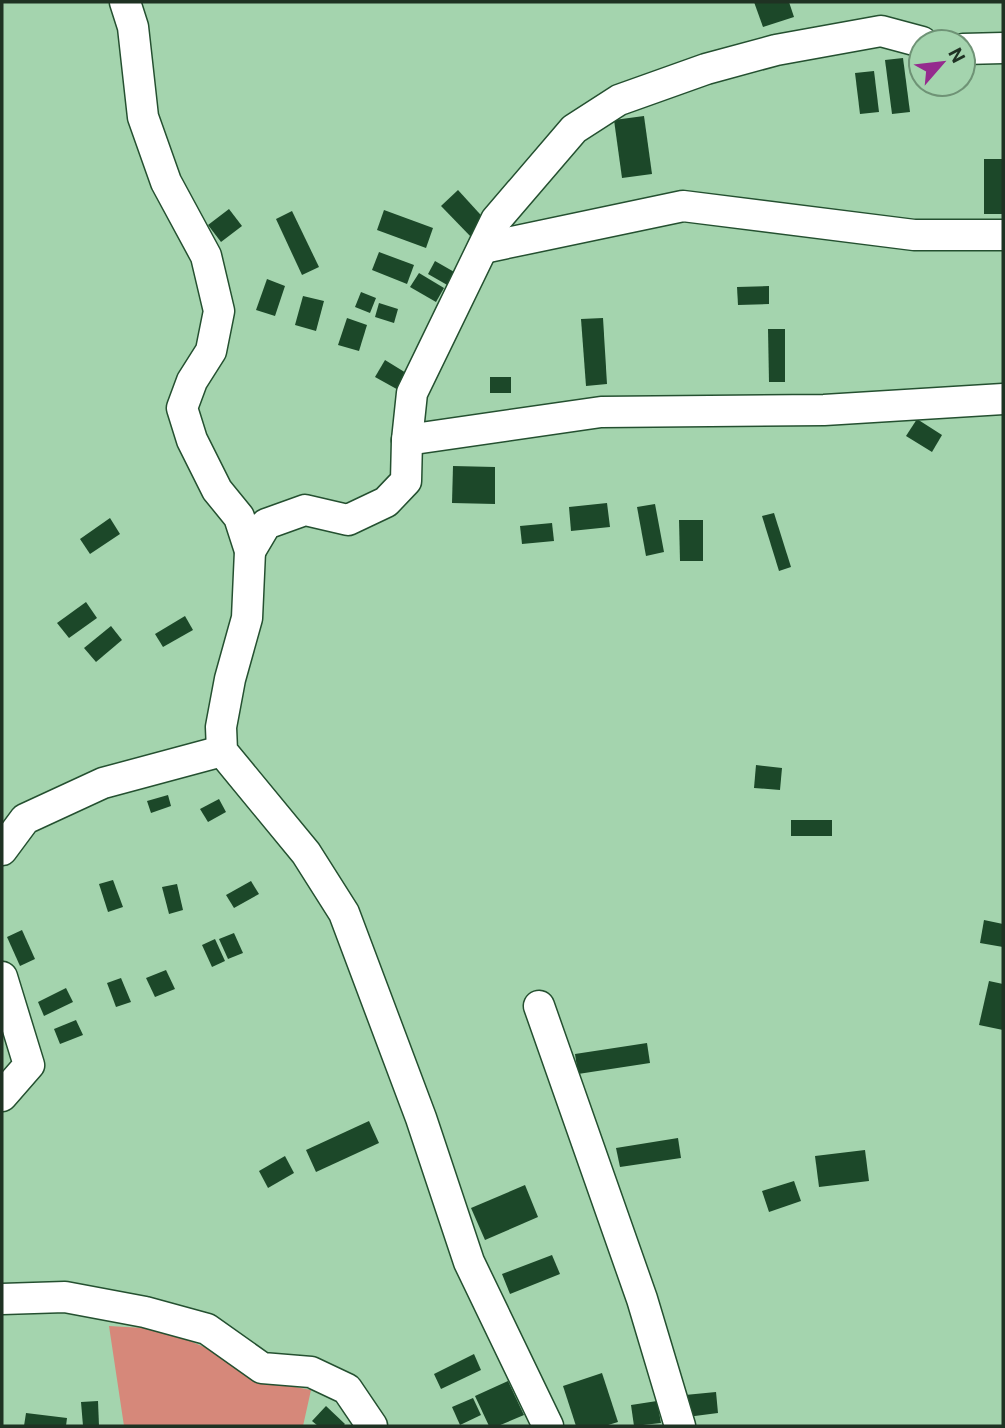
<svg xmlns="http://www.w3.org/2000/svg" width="1005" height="1428" font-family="Roboto,sans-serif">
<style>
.green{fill:#d6887a}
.building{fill:#1c4829}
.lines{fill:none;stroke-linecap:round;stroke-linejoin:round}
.street-casing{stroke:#245030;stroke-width:33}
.street{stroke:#fff;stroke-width:30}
</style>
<rect width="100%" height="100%" fill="#a4d4ae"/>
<polygon class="green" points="109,1326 161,1329 209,1349 279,1384 311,1390 303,1426 124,1426"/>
<g class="building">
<polygon points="754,2 789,2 794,17 763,27"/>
<polygon points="903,58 910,112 892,114 885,60"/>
<polygon points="874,71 879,112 860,114 855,73"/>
<polygon points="644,116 652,174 622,178 614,120"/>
<rect x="984" y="159" width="19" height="55"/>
<polygon points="458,190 489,224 473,239 441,206"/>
<polygon points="229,209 242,226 221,242 208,225"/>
<polygon points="384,210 433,228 426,248 377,230"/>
<polygon points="292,211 319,267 302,275 276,219"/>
<polygon points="379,252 414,265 407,284 372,270"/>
<polygon points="435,261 456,273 449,286 428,274"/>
<polygon points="419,273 444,288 436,302 410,287"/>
<polygon points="267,279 285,286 275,316 256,310"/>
<polygon points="769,286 769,304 738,305 737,287"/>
<polygon points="361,292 376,298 370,313 355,307"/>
<polygon points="303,296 324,301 316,331 295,325"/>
<polygon points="379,303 398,309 394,323 375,317"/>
<polygon points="347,318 367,325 359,351 338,345"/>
<polygon points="603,318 607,384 586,386 581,319"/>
<polygon points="768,329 785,329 785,382 769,382"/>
<polygon points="385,360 411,376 402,392 375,377"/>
<rect x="490" y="377" width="21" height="16"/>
<polygon points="917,419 942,435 932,452 906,436"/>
<polygon points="453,466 495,467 495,504 452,503"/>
<polygon points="607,503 610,527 571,531 569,507"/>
<polygon points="655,504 664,552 646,556 637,507"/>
<polygon points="774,513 791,567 779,571 762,516"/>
<polygon points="110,518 120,534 90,554 80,539"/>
<polygon points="679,520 703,520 703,561 680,561"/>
<polygon points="552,523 554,541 522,544 520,526"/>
<polygon points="86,602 97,618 69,638 57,623"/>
<polygon points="185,616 193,630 163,647 155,634"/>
<polygon points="111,626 122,640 96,662 84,648"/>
<polygon points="756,765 782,768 780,790 754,788"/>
<polygon points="168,795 171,806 151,813 147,801"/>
<polygon points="219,799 226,812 208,822 200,809"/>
<rect x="791" y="820" width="41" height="16"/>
<polygon points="113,880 123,907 108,912 99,884"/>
<polygon points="251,881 259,894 234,908 226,895"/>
<polygon points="177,884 183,910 169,914 162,887"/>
<polygon points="984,920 1003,924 1003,947 980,943"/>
<polygon points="22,930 35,959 20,966 7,937"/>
<polygon points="234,933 243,953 228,959 219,939"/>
<polygon points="215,939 225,961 212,967 202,945"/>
<polygon points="166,970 175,989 155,997 146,978"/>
<polygon points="121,978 131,1002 116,1007 107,983"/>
<polygon points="989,981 1003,984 1003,1030 979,1025"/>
<polygon points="66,988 73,1002 44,1016 38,1002"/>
<polygon points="76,1020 83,1035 60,1044 54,1029"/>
<polygon points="647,1043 650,1063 578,1074 575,1054"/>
<polygon points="369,1121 379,1143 316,1172 306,1150"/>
<polygon points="678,1138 681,1158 620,1167 616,1148"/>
<polygon points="865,1150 869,1181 819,1187 815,1156"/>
<polygon points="285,1156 294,1173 268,1188 259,1171"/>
<polygon points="794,1181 801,1201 769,1212 762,1191"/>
<polygon points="525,1185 538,1217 485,1240 471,1208"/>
<polygon points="552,1255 560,1274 510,1294 502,1274"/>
<polygon points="474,1354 481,1370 441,1389 434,1374"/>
<polygon points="602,1373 618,1422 605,1426 576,1426 563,1386"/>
<polygon points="508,1381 524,1415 498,1426 489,1426 475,1396"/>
<polygon points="716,1392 718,1413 687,1417 685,1395"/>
<polygon points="473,1398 481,1415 460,1425 452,1407"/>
<polygon points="98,1401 99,1426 83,1426 81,1402"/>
<polygon points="657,1401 661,1423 634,1426 631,1405"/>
<polygon points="326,1406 345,1424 343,1426 318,1426 312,1421"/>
<polygon points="26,1413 67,1418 66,1426 24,1426"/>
</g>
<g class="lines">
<defs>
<g id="street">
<polyline points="125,2 133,27 143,117 166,182 206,256 219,311 211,351 192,381 182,408 192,440 217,490 239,517 250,551 247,618 230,679 221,727 222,751 306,853 344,913 421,1118 469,1262 548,1426"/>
<polyline points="963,49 1003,48"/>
<polyline points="483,248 683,206 914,235 1003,235"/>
<polyline points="407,440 601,412 824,410 1003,399"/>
<polyline points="250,551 266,524 305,510 348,520 386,502 406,481 407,440 412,393 496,220 574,129 619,100 706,69 776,50 881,31 922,42"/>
<polyline points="2,850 25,819 103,783 222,751"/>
<polyline points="2,977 29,1065 2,1096"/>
<polyline points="539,1006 642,1299 680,1426"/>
<polyline points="2,1299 65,1297 145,1312 207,1329 262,1368 311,1372 347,1389 372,1426"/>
</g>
</defs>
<use href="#street" class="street-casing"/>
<use href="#street" class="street"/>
</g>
<rect width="1005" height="1428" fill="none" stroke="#1f3223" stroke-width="7"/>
<g transform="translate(942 63) rotate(62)"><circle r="33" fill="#a4d4ae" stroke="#6f9376" stroke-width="2"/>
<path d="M0-5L12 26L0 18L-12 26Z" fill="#952b8e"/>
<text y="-10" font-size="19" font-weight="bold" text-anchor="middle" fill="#1f3223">N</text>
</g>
</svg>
